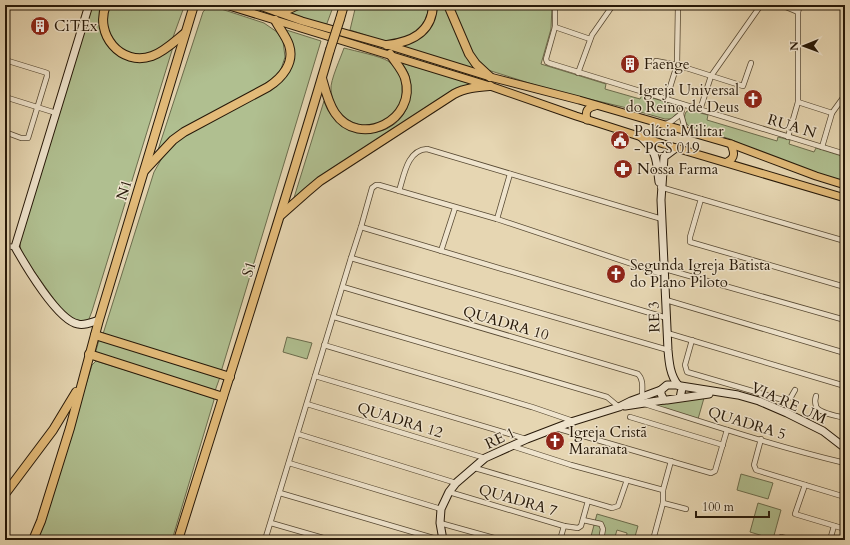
<svg xmlns="http://www.w3.org/2000/svg" width="850" height="545" font-family="Cardo,serif">
<style>
.green{fill:#b0bf90;stroke:#6b6c4c}
.lines{fill:none;stroke-linecap:round;stroke-linejoin:round}
.street-casing{stroke:#564832;stroke-width:6}
.secondary-casing{stroke:#261808;stroke-width:9}
.primary-casing{stroke:#261808;stroke-width:9}
.highway-casing{stroke:#261808;stroke-width:10}
.street{stroke:#efe4cd;stroke-width:4.5}
.secondary{stroke:#efe4cd;stroke-width:7}
.primary{stroke:#e3bb79;stroke-width:7}
.highway{stroke:#e3bb79;stroke-width:8}
.highway-bridge-casing{stroke:#261808;stroke-width:10;stroke-linecap:butt}
.highway-bridge{stroke:#e3bb79;stroke-width:8}
.labels{text-anchor:middle;stroke-width:3;stroke-linejoin:round;paint-order:stroke}
.poi-label{font-size:15px;fill:#261808;stroke:#efe4cd;text-anchor:start}
.street-label{font-size:15px;fill:#261808;stroke:#efe4cd}
</style>
<rect width="100%" height="100%" fill="#e6d6b2"/>
<filter id="stains"><feTurbulence type="fractalNoise" baseFrequency=".005" numOctaves="4"/><feColorMatrix values="0 0 0 0 .2 0 0 0 0 .09 0 0 0 0 .02 0 0 0 .5 -.17"/></filter>
<radialGradient id="worn" r=".72"><stop offset=".6" stop-color="#630" stop-opacity="0"/><stop offset="1" stop-color="#630" stop-opacity=".3"/></radialGradient>
<g class="green">
<path d="M92,5H103C102,15 100,27 103,36C109,56 134,65 152,60C160,58 166,52 173,47L92,311L89,319L86,322H76L61,309L21,253L20,242Z"/>
<path d="M109,5H182L184,7L172,40L148,56C141,55 131,56 125,53C106,43 105,24 109,5Z"/>
<polygon points="209,5 264,23 277,32 283,41 285,57 280,72 269,84 179,132 156,156 203,12"/>
<polygon points="301,5 336,5 333,7 326,26 288,12"/>
<path d="M356,5H429C428,26 407,44 386,41C374,39 361,33 350,30Z"/>
<polygon points="435,5 445,5 480,71 399,47 414,41"/>
<polygon points="451,5 552,5 551,29 541,64 606,84 605,89 640,99 642,95 673,104 677,108 677,113 671,119 665,119 623,107 551,90 488,70 474,57"/>
<polygon points="280,28 321,41 221,372 103,334 154,172 166,151 180,137 280,83 294,58"/>
<path d="M344,48C355,51 380,56 388,61C397,68 403,78 402,90C402,94 403,99 401,102C400,105 398,107 396,110C376,140 333,124 331,89C330,81 341,57 344,48Z"/>
<path d="M402,63L474,84L293,201L324,101C339,147 406,142 410,94C411,88 411,82 409,76C408,72 404,67 402,63Z"/>
<path d="M689,110L708,115L707,120L777,141L778,137L790,140L789,144L814,152L816,148L845,157V183L764,154L730,139L690,127C685,123 683,118 686,112Z"/>
<polygon points="287,337 312,343 307,359 283,352"/>
<polygon points="99,340 220,377 215,391 95,354"/>
<polygon points="96,361 213,397 214,400 172,540 38,540 92,365"/>
<polygon points="704,398 698,419 650,404"/>
<polygon points="741,474 773,483 768,499 737,490"/>
<polygon points="758,503 781,510 773,539 750,532"/>
<polygon points="597,514 638,526 634,540 626,540 627,533 617,530 614,540 590,540"/>
</g>
<g class="lines">
<defs>
<g id="street">
<polyline points="555,5 555,27 546,59 547,62 549,63 845,154"/>
<polyline points="781,5 798,12"/>
<polyline points="555,27 590,39"/>
<polyline points="5,60 44,72 47,73 47,76 28,138 21,138 5,132"/>
<polyline points="656,61 677,65 743,86 751,63"/>
<polyline points="578,73 592,35 613,5"/>
<polyline points="5,97 56,113"/>
<polyline points="666,100 677,65 678,5"/>
<polyline points="798,102 832,113"/>
<polyline points="683,105 681,114 686,132"/>
<polyline points="700,110 711,76 761,5"/>
<polyline points="664,125 672,121 681,114"/>
<polyline points="788,137 798,102 798,12 800,5"/>
<polyline points="822,147 832,113 845,95"/>
<polyline points="660,187 845,241"/>
<path d="M399,191C404,176 407,150 427,149L662,219"/>
<polyline points="701,199 690,237 690,242 845,287"/>
<polyline points="497,219 510,174"/>
<polyline points="361,227 667,318"/>
<polyline points="5,246 15,247"/>
<polyline points="441,251 455,208"/>
<polyline points="351,258 668,350"/>
<polyline points="665,269 845,320"/>
<path d="M343,287L638,374C644,380 642,389 642,397"/>
<polyline points="666,300 845,353"/>
<polyline points="334,317 607,397 619,407"/>
<polyline points="667,333 845,386"/>
<polyline points="692,340 685,365 687,372 783,400 791,397 795,390"/>
<polyline points="324,345 532,407 573,421"/>
<polyline points="315,376 526,439"/>
<path d="M816,396C815,399 815,403 816,406C818,413 838,416 845,418"/>
<polyline points="307,404 485,458"/>
<path d="M645,404C711,425 778,447 845,463"/>
<polyline points="630,417 723,445"/>
<polyline points="556,428 711,473 715,471 727,430"/>
<polyline points="298,434 456,483"/>
<polyline points="761,439 754,465 756,470 845,497"/>
<polyline points="512,446 571,465 663,490 663,503 653,540"/>
<polyline points="289,463 441,509"/>
<polyline points="475,468 612,508 618,506 627,480"/>
<polyline points="805,485 795,514 845,529"/>
<polyline points="663,490 671,461"/>
<polyline points="449,492 564,526 578,528 581,526 588,501"/>
<polyline points="280,493 440,540"/>
<polyline points="663,503 686,509"/>
<polyline points="583,520 601,524 603,529 601,540"/>
<polyline points="271,523 330,540"/>
<polyline points="440,523 501,540"/>
<polyline points="265,540 351,258 361,227 372,188 376,185 379,185 497,219 665,275"/>
<polyline points="560,540 564,526"/>
<polyline points="778,540 781,537 793,540"/>
<polyline points="830,540 834,526"/>
</g>
<g id="secondary">
<path d="M89,5L15,247C25,265 58,321 78,324C85,326 92,322 99,320"/>
<path d="M640,136C658,153 656,159 659,182"/>
<path d="M676,148L664,157L661,200L668,350C669,362 670,375 678,385"/>
<polyline points="681,386 738,395 759,401 787,413 823,431 845,448"/>
<polyline points="680,398 682,388 678,385 667,385 661,390 661,394 664,400 667,400 709,394"/>
<polyline points="625,406 664,400"/>
<polyline points="443,540 440,523 441,509 449,492 456,483 485,458 527,439 574,421 619,407 631,401 661,390"/>
</g>
<g id="primary">
<polyline points="226,5 490,86 576,116 676,148 845,198"/>
<polyline points="257,5 302,21 387,45 490,77 579,100 731,144 816,176 845,185"/>
<path d="M587,120C585,111 587,108 595,106"/>
<path d="M727,162C736,158 734,152 731,144"/>
</g>
<g id="highway">
<path d="M106,5C94,34 121,67 152,56C164,52 175,41 185,33"/>
<polyline points="448,5 469,54 476,64 490,77"/>
<polyline points="276,11 289,9 298,5"/>
<polyline points="340,19 344,5"/>
<path d="M387,45C411,42 432,33 433,5"/>
<path d="M322,78C325,89 328,103 335,113C359,149 418,120 405,78C402,69 395,62 390,54"/>
<path d="M145,170L173,140L184,132L268,87C282,78 295,63 289,45C286,36 279,28 275,20"/>
<path d="M281,215L307,192L320,181L454,94C465,88 478,87 490,86"/>
<polyline points="95,335 230,377"/>
<polyline points="89,354 223,397"/>
<polyline points="5,494 53,430 76,392"/>
<polyline points="33,540 41,521 70,428 99,320 194,5"/>
<path d="M178,540C229,377 282,214 330,50"/>
</g>
</defs>
<use href="#street" class="street-casing"/>
<use href="#secondary" class="secondary-casing"/>
<use href="#primary" class="primary-casing"/>
<use href="#highway" class="highway-casing"/>
<use href="#street" class="street"/>
<use href="#secondary" class="secondary"/>
<use href="#primary" class="primary"/>
<use href="#highway" class="highway"/>
<defs>
<polyline id="highway-bridge" points="330,50 340,19"/>
</defs>
<use href="#highway-bridge" class="highway-bridge-casing"/>
<use href="#highway-bridge" class="highway-bridge"/>
</g>
<defs>
<symbol id="building-disc" viewBox="-11 -11 22 22"><circle r="9.5" fill="#8f2418" stroke="#efe4cd"/><path d="M-4-6H4V6H1V3H-1V6H-4ZM-2.5-4.3h1.7v1.8h-1.7ZM.8-4.3h1.7v1.8H.8ZM-2.5-1h1.7V.8h-1.7ZM.8-1h1.7V.8H.8Z" fill="#fff"/></symbol>
<symbol id="church-disc" viewBox="-11 -11 22 22"><circle r="9.5" fill="#8f2418" stroke="#efe4cd"/><path d="M-1.2-6h2.4v3.5h3.3v2.4h-3.3V6h-2.4V-.1h-3.3v-2.4h3.3Z" fill="#fff"/></symbol>
<symbol id="civic-disc" viewBox="-11 -11 22 22"><circle r="9.5" fill="#8f2418" stroke="#efe4cd"/><path d="M-.6-6.5H3V-4.5H.6V-3L4-1V1h2V6H-6V1h2V-1L-.6-3ZM-1.2 2.5V6h2.4V2.5Z" fill="#fff"/></symbol>
<symbol id="pharmacy-disc" viewBox="-11 -11 22 22"><circle r="9.5" fill="#8f2418" stroke="#efe4cd"/><path d="M-2-6h4v4h4v4h-4v4h-4v-4h-4v-4h4Z" fill="#fff"/></symbol>
</defs>
<g fill-rule="evenodd">
<use href="#building-disc" x="29" y="15" width="22" height="22"/>
<use href="#building-disc" x="619" y="53" width="22" height="22"/>
<use href="#church-disc" x="742" y="88" width="22" height="22"/>
<use href="#civic-disc" x="609" y="129" width="22" height="22"/>
<use href="#pharmacy-disc" x="612" y="158" width="22" height="22"/>
<use href="#church-disc" x="605" y="263" width="22" height="22"/>
<use href="#church-disc" x="544" y="430" width="22" height="22"/>
</g>
<g class="labels">
<g class="poi-label">
<text x="54" y="31">CiTEx</text>
<text x="644" y="69">Faenge</text>
<text x="739" y="95" text-anchor="end">Igreja Universal<tspan x="739" dy="17">do Reino de Deus</tspan></text>
<text x="634" y="136">Polícia Militar<tspan x="634" dy="17">- PCS 019</tspan></text>
<text x="637" y="174">Nossa Farma</text>
<text x="630" y="270">Segunda Igreja Batista<tspan x="630" dy="17">do Plano Piloto</tspan></text>
<text x="569" y="437">Igreja Cristã<tspan x="569" dy="17">Maranata</tspan></text>
</g>
<g class="street-label">
<text transform="translate(792 126) rotate(17)" y="5">RUA N</text>
<text transform="translate(124 190) rotate(-73)" y="5">N1</text>
<text transform="translate(249 269) rotate(-73)" y="5">S1</text>
<text transform="translate(654 317) rotate(-92)" y="5">RE 3</text>
<text transform="translate(506 323) rotate(16)" y="5">QUADRA 10</text>
<text transform="translate(789 403) rotate(24)" y="5">VIA RE UM</text>
<text transform="translate(400 420) rotate(17)" y="5">QUADRA 12</text>
<text transform="translate(747 423) rotate(17)" y="5">QUADRA 5</text>
<text transform="translate(500 438) rotate(-25)" y="5">RE 1</text>
<text transform="translate(518 500) rotate(16)" y="5">QUADRA 7</text>
</g>
</g>
<rect width="850" height="545" fill="none" stroke="#e6d6b2" stroke-width="20"/>
<rect x="6" y="6" width="838" height="533" fill="none" stroke="#261808" stroke-width="2"/>
<rect x="10" y="10" width="830" height="525" fill="none" stroke="#261808"/>
<g transform="translate(804 46) rotate(269)" stroke="#efe4cd" stroke-width="3" paint-order="stroke">
<path d="M0-3L7 15L0 10L-7 15Z" fill="#261808"/>
<text y="-6" font-size="11" font-weight="bold" text-anchor="middle" fill="#261808">N</text>
</g>
<path d="M696 511v6h73v-6" fill="none" stroke="#261808" stroke-width="2"/>
<text x="702" y="511" font-size="12" fill="#261808" stroke="#efe4cd" stroke-width="3" paint-order="stroke">100 m</text>
<rect width="100%" height="100%" filter="url(#stains)"/>
<rect width="100%" height="100%" fill="url(#worn)"/>
</svg>
